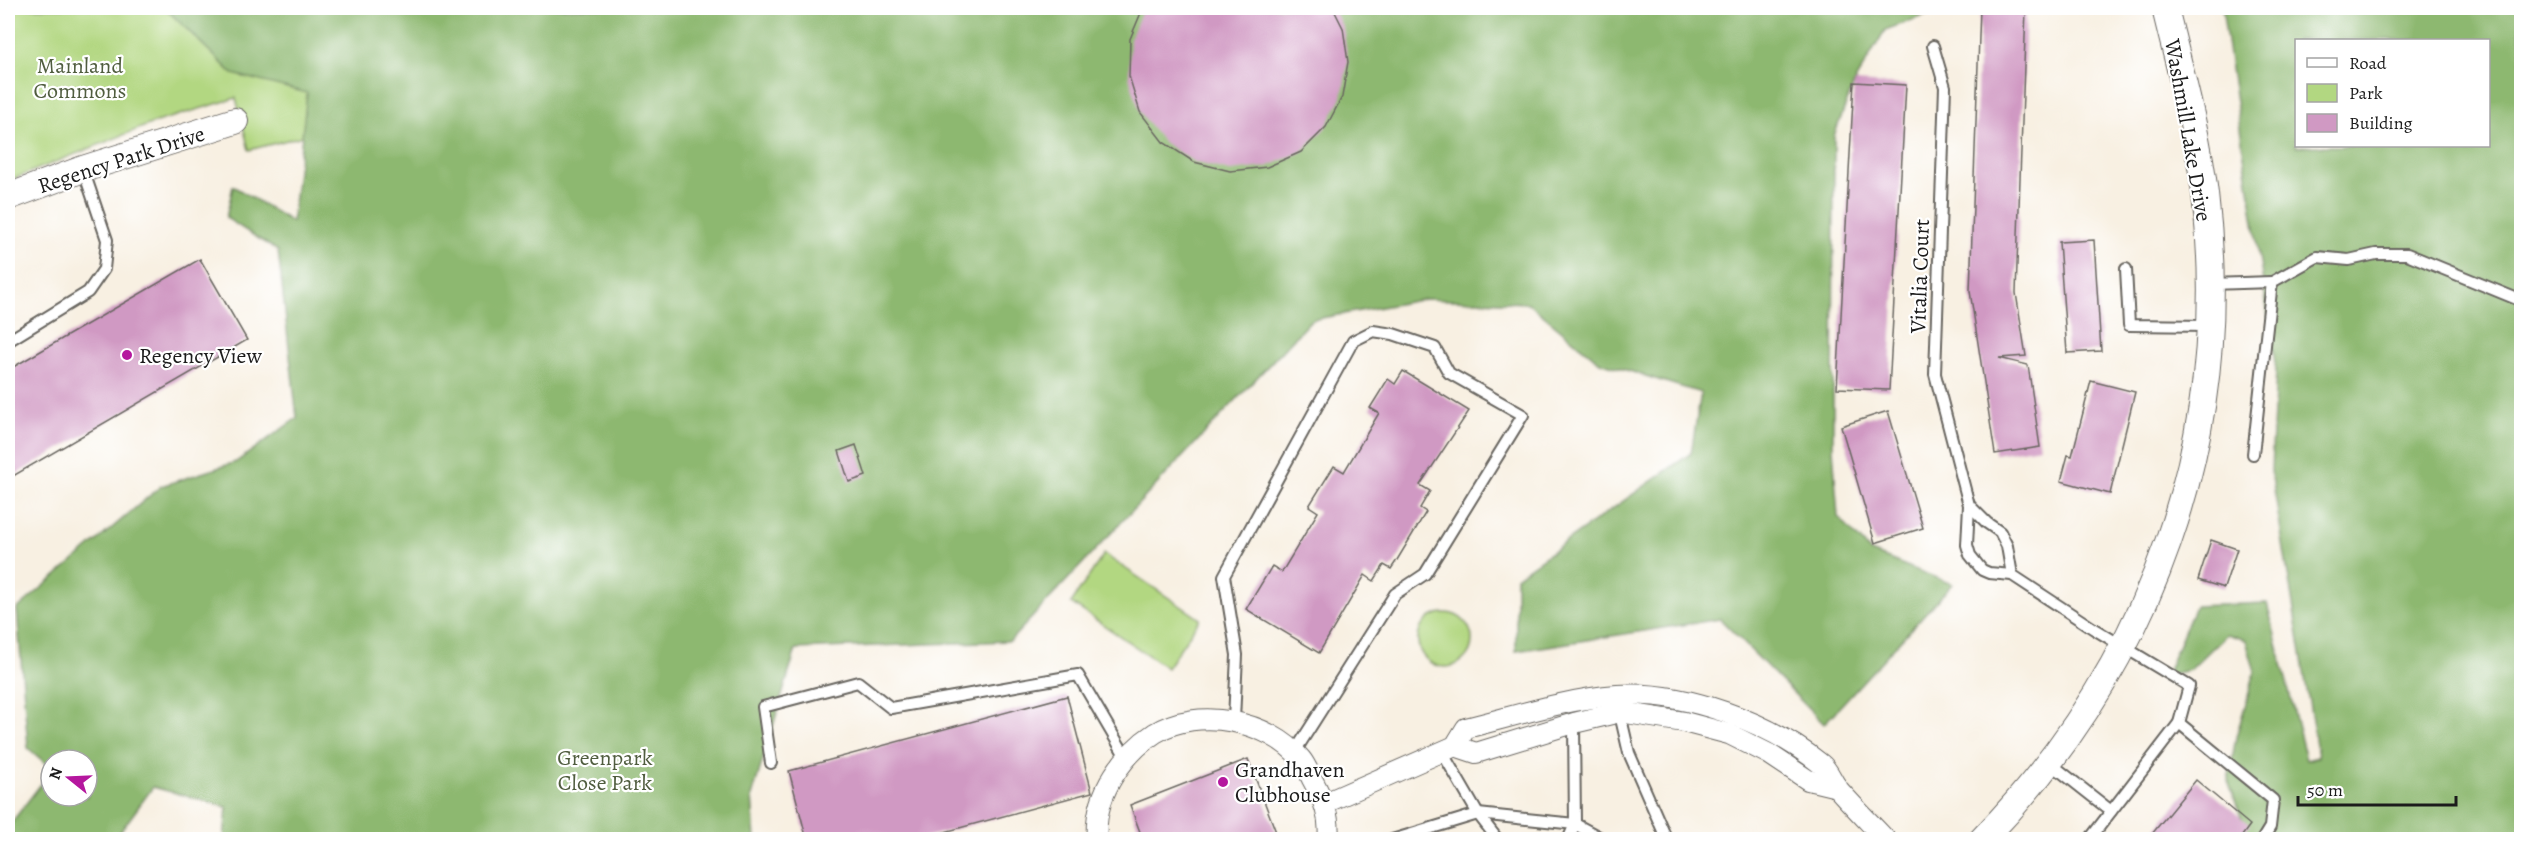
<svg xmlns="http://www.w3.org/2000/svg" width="2529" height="847" font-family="Alegreya,serif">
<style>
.green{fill:#b2d781;stroke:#677a4e;stroke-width:1.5}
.forest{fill:#8db86f;stroke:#546a46;stroke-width:1.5;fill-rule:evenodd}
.building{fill:#d099c3}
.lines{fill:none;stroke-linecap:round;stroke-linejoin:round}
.service-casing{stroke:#696661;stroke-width:14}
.minor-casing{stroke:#696661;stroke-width:22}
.tertiary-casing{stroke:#696661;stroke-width:28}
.service{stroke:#fff;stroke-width:10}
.minor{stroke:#fff;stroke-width:20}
.tertiary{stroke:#fff;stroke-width:26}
.poi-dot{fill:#b5179e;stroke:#fff;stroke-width:2}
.labels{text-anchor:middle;stroke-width:4.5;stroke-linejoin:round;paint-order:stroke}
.park-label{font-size:22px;fill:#505d3f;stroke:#fff}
.street-label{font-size:22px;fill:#1c1c1c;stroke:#fff}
.poi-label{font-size:22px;fill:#1c1c1c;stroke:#fff;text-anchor:start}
</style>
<rect width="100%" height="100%" fill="#fff"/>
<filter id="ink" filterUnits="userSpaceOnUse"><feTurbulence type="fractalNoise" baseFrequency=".0167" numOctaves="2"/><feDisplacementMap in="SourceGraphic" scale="12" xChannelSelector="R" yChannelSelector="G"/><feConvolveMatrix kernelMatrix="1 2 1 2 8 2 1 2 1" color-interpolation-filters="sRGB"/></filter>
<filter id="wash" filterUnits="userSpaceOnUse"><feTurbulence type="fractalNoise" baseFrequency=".008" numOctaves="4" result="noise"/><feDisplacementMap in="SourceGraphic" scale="24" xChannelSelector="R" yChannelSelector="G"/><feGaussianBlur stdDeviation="1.35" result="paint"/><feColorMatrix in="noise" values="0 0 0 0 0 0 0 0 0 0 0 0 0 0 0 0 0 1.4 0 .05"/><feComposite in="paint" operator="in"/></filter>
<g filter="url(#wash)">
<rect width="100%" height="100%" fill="#f8f0e2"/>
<g class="green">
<polygon points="8,8 792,8 249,150 236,98 156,122 8,181"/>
<polygon points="1104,554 1200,619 1167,668 1071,603"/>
<circle cx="1445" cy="640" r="27"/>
</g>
<g class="forest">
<polygon points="165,8 1946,8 1885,30 1854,83 1834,136 1833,448 1838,517 1871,552 1952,584 1824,724 1720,619 1516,651 1516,577 1691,453 1701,393 1600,362 1528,303 1425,299 1311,320 1010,641 796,649 752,796 755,839 224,839 227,807 153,787 115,839 8,839 8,827 51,771 51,796 87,796 87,760 51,760 51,768 28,748 17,609 161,486 236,462 297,418 278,251 226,218 233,186 292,222 307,93 233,74"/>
<path d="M2222,8H2521V839H2249L2228,781L2236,737L2255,672L2246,640L2227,634L2190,670L2166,675L2195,606L2267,603L2306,760L2318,757L2271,471L2276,370ZM2296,40H2488V146H2296Z"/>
</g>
<g id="blocks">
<g class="building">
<polygon points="1143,8 1333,8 1343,28 1348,62 1342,97 1326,127 1301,152 1267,167 1230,171 1194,162 1163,142 1140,112 1129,76 1130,39"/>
<polygon points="1980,8 2026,8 2016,293 2026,356 1999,358 2028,365 2040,447 1995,454 1970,291"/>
<polygon points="1854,82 1906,85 1889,390 1837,388"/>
<polygon points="2094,240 2101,351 2067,353 2059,242"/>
<polygon points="200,259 247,340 8,479 8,370"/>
<polygon points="1403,371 1469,411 1420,485 1430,491 1420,508 1426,512 1397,560 1391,569 1384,565 1374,581 1365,575 1319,653 1246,609 1272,566 1282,572 1318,512 1309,506 1334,466 1344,472 1379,413 1370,408 1388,379 1395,384"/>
<polygon points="2091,381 2135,392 2110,494 2061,481 2068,455 2072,456"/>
<polygon points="1888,411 1923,528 1875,543 1841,426"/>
<polygon points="856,445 866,476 849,482 839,451"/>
<polygon points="2211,540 2237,549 2224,588 2198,580"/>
<polygon points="1067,696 1092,792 915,840 807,840 789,771"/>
<polygon points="1248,759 1279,840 1143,840 1130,805"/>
<polygon points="2196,780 2250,825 2239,840 2147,840"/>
</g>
</g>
</g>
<g filter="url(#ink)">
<use href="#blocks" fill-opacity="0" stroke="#696661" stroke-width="1.5"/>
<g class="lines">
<defs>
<g id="service">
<polyline points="1933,46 1945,87 1935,374 1969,505 1967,545 1970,555 1982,570 1989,573 2012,575 2094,629 2189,686 2179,723"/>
<polyline points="2126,269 2129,325 2209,326"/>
<polyline points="2272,282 2317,257 2349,260 2376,254 2407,254 2522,301"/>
<polyline points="2211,284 2272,282 2253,454"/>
<polyline points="8,341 88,292 104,269 107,240 83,169"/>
<polyline points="1969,505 1987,523 2000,532 2007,546 2012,575"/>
<polyline points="1619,710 1629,753 1667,840"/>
<polyline points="1234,720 1237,655 1224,576 1353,341 1373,331 1393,334 1435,348 1449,373 1523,415 1425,574 1395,594 1294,753"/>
<polyline points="1442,752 1478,814 1498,840"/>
<polyline points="771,763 763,707 858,682 891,708 1078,675 1126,757"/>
<polyline points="2050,763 2111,811"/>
<polyline points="1392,840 1478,814 1575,824 1599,837 1599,840"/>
<polyline points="1568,840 1575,824 1574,723"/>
<polyline points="2089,840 2179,723 2273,800 2270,827 2262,840"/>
</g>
<g id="minor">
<polyline points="1455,746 1476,753 1574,723 1620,712 1684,722 1729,734 1769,754 1808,780 1837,787"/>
<path d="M1325,803L1455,746L1466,728C1515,716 1566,699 1617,695C1684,690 1769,722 1821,764C1829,770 1832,782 1839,790C1854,807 1870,823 1886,840"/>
<path d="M1097,840C1095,817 1102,794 1114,775C1125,758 1138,744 1155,733C1198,706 1270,721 1301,759C1306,765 1309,773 1312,779C1323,799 1331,817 1328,840"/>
</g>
<g id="tertiary">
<polyline points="8,197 83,169 235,121"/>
<path d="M1982,840C2152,664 2234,437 2205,194C2198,133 2179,67 2165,8"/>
</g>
</defs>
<use href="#service" class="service-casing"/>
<use href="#minor" class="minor-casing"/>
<use href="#tertiary" class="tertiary-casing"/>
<use href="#service" class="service"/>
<use href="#minor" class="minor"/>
<use href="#tertiary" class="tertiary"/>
</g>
</g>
<g class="poi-dot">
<circle cx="127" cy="355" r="6"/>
<circle cx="1223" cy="782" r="6"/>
</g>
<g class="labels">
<g class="park-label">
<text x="80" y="73">Mainland<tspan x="80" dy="25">Commons</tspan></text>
<text x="605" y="765">Greenpark<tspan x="605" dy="25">Close Park</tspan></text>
</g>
<g class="street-label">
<text transform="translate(2189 130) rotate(80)" y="8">Washmill Lake Drive</text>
<text transform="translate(121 159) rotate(-18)" y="8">Regency Park Drive</text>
<text transform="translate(1919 276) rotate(-88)" y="8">Vitalia Court</text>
</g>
<g class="poi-label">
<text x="139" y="363">Regency View</text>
<text x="1235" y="777">Grandhaven<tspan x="1235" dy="25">Clubhouse</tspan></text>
</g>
</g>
<rect width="2529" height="847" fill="none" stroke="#fff" stroke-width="30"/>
<rect x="2295" y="39" width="195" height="108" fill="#ffffff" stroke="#a4a4a4" stroke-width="1.5"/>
<rect x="2307" y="58" width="30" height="9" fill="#ffffff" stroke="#a4a4a4" stroke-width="1.5"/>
<text x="2349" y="69" font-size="18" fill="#1c1c1c">Road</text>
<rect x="2307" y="84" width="30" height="18" fill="#b2d781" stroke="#a4a4a4" stroke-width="1.5"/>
<text x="2349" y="99" font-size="18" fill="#1c1c1c">Park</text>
<rect x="2307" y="114" width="30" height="18" fill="#d099c3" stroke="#a4a4a4" stroke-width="1.5"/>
<text x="2349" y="129" font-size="18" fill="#1c1c1c">Building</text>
<g transform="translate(69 778) rotate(288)"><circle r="28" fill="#ffffff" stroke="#a4a4a4" stroke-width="1.5"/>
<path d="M0-4.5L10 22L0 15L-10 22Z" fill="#b5179e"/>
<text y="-9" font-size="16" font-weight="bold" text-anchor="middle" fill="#1c1c1c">N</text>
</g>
<path d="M2298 796v9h158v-9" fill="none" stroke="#1c1c1c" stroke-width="3"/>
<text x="2307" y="796" font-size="18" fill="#1c1c1c" stroke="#ffffff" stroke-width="4.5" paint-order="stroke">50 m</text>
</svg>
